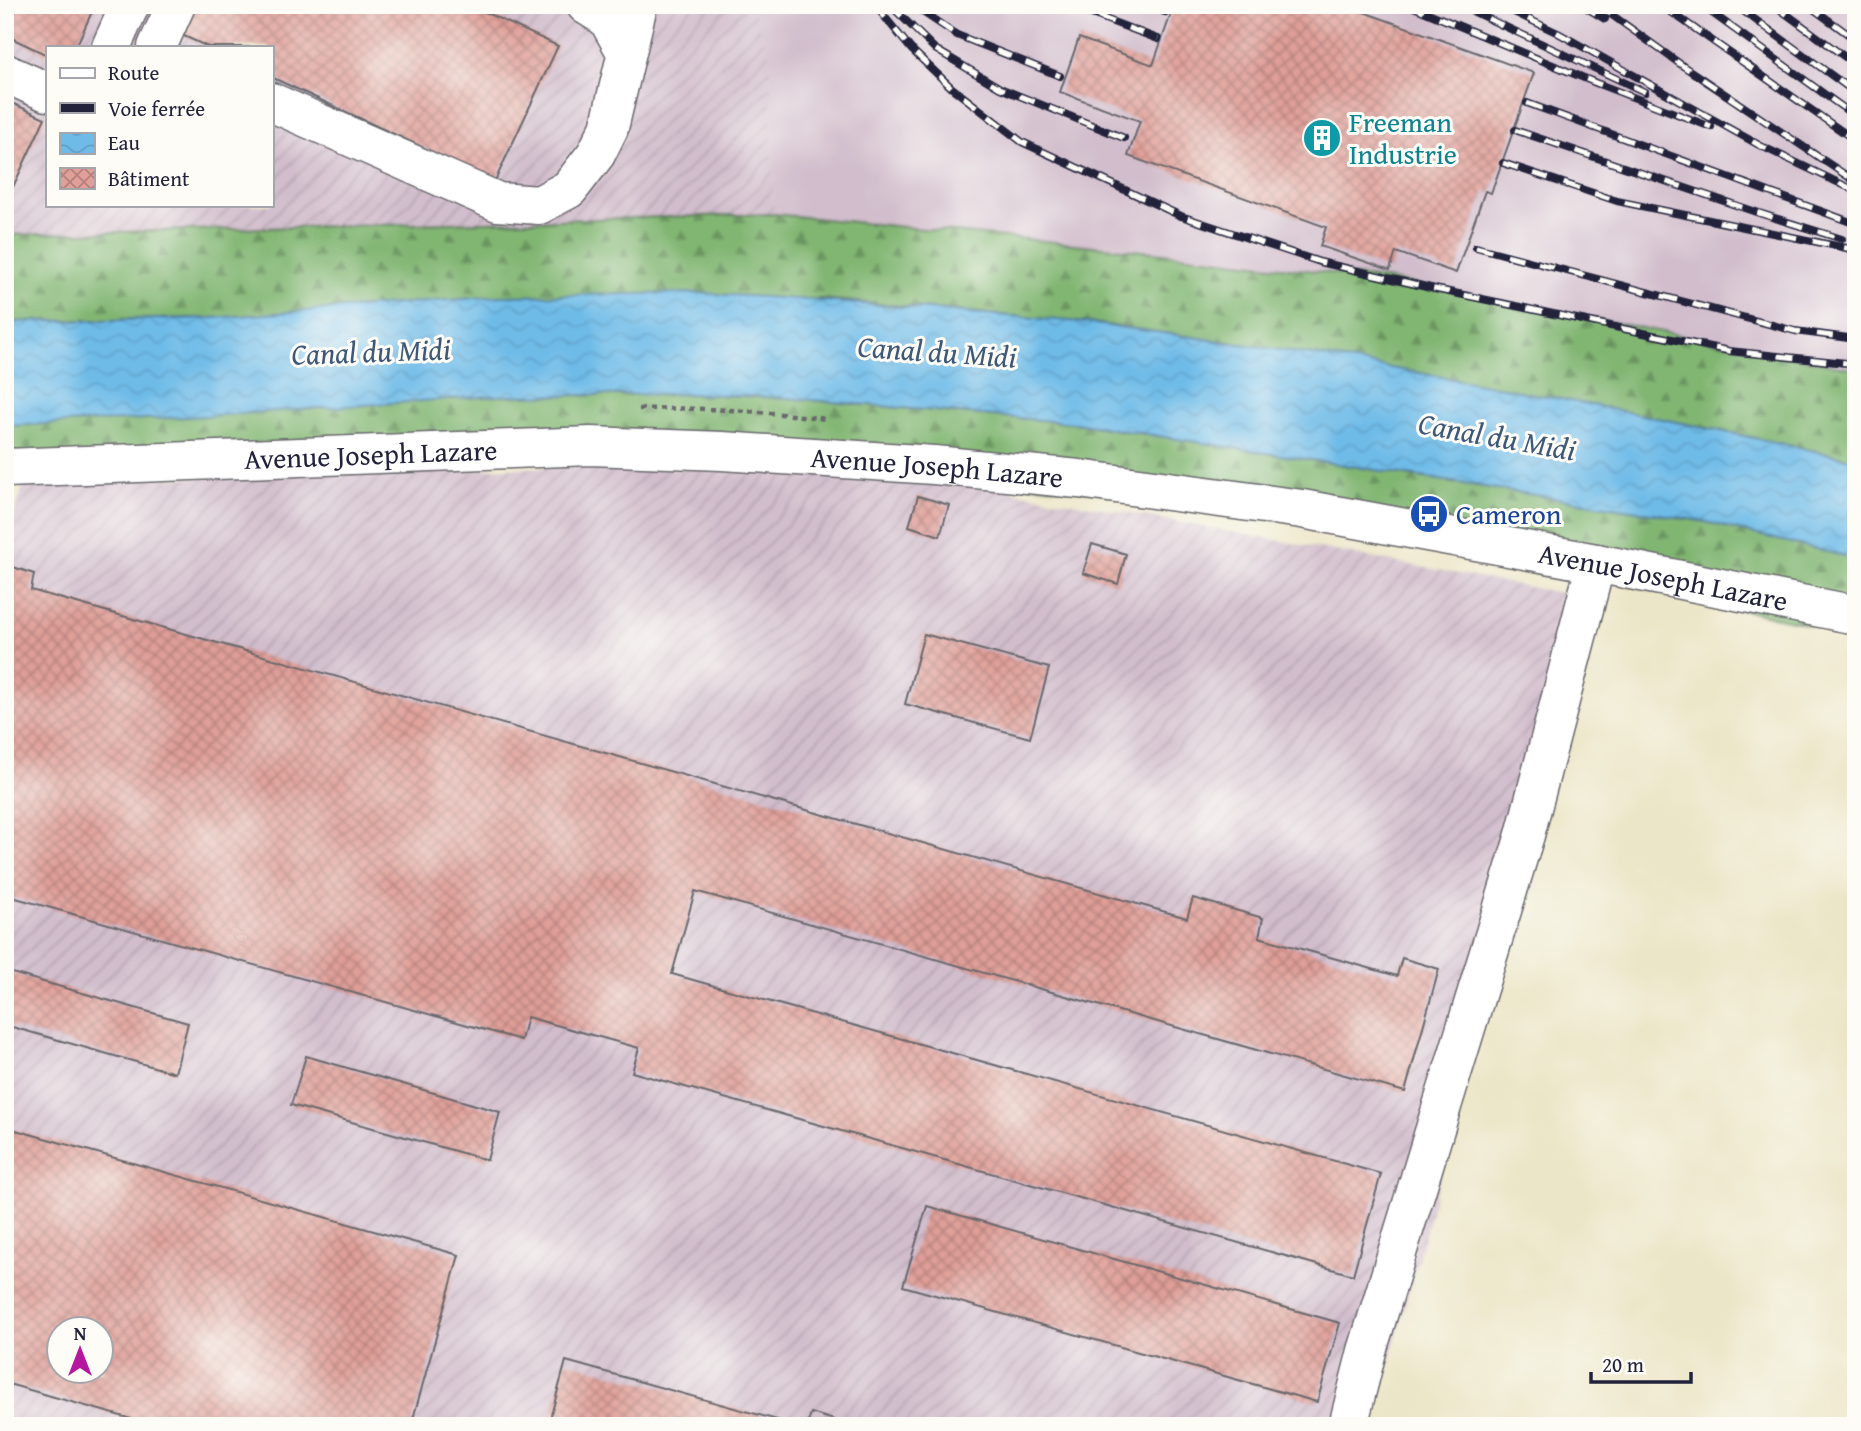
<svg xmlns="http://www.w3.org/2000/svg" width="1861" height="1431" font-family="'Gentium Book Plus',serif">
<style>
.industrial{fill:url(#industrial-furrows);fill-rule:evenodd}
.railway{fill:#d1bdcc}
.forest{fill:url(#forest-firs);stroke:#526c56;stroke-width:2}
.water{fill:url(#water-waves);stroke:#486e92;stroke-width:2}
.building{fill:url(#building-cross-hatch);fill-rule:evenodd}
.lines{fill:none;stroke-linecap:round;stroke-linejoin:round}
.minor-casing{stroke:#69676c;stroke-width:41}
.major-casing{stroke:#69676c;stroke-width:41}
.path{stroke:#69676c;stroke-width:4.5;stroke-dasharray:5 5;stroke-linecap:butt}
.minor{stroke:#fff;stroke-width:38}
.major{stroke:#fff;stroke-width:38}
.rail-casing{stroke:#22223b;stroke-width:8}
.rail{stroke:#fdfcf7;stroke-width:5;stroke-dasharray:16;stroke-linecap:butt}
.labels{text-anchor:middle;stroke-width:6;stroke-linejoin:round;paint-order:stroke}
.culture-label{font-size:28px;fill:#0d838f;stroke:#fdfcf7;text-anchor:start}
.street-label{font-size:28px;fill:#22223b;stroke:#fdfcf7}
.transit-label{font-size:28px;fill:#164399;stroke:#fdfcf7;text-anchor:start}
.water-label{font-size:30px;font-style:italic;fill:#3d5878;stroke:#fdfcf7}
</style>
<defs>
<pattern id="industrial-furrows" width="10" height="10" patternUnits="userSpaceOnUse" patternTransform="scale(1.75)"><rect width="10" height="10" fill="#d1bdcc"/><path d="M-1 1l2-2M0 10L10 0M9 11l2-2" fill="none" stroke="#b3a2b0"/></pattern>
<pattern id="forest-firs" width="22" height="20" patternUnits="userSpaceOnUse" patternTransform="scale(1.75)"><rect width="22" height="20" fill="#81b672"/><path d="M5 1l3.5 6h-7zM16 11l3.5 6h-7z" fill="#69945f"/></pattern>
<pattern id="water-waves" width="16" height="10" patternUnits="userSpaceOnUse" patternTransform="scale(1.75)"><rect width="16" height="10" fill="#6ebbe8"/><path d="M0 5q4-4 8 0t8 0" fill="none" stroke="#5fa0c8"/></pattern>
<pattern id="building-cross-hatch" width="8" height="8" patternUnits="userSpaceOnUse" patternTransform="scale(1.75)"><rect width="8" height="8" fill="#e09f98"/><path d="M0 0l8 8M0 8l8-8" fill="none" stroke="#b5817d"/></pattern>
</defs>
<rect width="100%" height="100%" fill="#fdfcf7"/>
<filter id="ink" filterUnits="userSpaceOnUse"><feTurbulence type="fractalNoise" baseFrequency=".0143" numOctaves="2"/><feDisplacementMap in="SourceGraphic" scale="14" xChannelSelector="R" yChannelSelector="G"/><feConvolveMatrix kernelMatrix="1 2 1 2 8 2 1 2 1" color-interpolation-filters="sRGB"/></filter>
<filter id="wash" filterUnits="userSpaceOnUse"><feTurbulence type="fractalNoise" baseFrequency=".00686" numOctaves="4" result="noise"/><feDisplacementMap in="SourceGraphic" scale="28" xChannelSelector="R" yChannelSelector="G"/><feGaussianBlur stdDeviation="1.57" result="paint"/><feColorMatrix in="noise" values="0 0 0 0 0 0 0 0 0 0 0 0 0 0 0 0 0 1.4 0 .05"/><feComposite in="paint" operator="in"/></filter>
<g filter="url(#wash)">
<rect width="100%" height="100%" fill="#ece6c8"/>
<g class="industrial">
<path d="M5,5H752L770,57L774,214L5,235ZM47,47H271V205H47Z"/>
<path d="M586,466L930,476L1599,600L1372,1426H5V545L24,482ZM60,1330H102V1372H60Z"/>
</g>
<polygon class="railway" points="752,5 1856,5 1856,369 1391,280 1163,253 774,214 770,57"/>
<g class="forest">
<polygon points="774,214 1163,253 1391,280 1856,369 1856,460 1723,431 1479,384 1287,351 1100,324 822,299 212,318 5,322 5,235"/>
<polygon points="601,394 695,394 787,398 1075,423 1702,521 1856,558 1856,635 1628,585 1441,530 722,451 5,468 5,426 494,396"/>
</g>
<path class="water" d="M698,293C790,298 882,305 974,313C1017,317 1060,319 1103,325C1356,357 1607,405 1856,460V559L1702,521L1075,423L787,398L695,394L494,396L207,416L5,426V322L212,318L501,296Z"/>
<g id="blocks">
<g class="building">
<polygon points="5,5 95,5 76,47 47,47 47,55 5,35"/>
<polygon points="185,5 470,5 558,46 495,181 271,77 271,47 208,47 173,31"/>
<polygon points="1174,5 1344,5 1534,73 1491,193 1485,191 1456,273 1396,252 1390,270 1320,246 1326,227 1128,156 1140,121 1060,92 1079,38 1153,65"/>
<polygon points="5,100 45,118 13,187 5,184"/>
<polygon points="918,496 949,505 940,536 909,526"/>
<polygon points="1092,544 1126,554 1118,584 1083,573"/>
<polygon points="13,567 34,574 31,590 1187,918 1193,898 1263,918 1259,937 1397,976 1402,958 1439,969 1405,1092 695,891 672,974 1381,1174 1353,1275 632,1072 639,1048 527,1017 521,1040 5,895 5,582 9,583"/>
<polygon points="924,634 1049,668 1030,738 905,704"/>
<polygon points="5,971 188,1023 175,1073 5,1025"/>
<polygon points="306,1056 500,1112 487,1160 291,1105"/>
<path d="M5,1127L459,1255L411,1426H156L5,1383ZM60,1330H102V1372H60Z"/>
<polygon points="927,1206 1340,1323 1317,1402 903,1286"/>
<polygon points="566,1361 795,1425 795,1426 548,1426"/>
<polygon points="811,1413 834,1420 832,1426 807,1426"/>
</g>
</g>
</g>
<g filter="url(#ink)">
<use href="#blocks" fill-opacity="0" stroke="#69676c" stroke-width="2"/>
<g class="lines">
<defs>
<g id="minor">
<polyline points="586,5 607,18 626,52"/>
<polyline points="111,47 130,5"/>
<polyline points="157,47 176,5"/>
<polyline points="5,73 47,92"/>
<polyline points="271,102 498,202 539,205 569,189 596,154 609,128 638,5"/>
<polyline points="1348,1426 1367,1351 1525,835 1596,563"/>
</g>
<g id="major">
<path id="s1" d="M5,468L591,446L722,451L934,465L1079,479L1302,509L1596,563L1856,615"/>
</g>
</defs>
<use href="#minor" class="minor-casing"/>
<use href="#major" class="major-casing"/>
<path class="path" d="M639,409C702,407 764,411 826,419"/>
<use href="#minor" class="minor"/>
<use href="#major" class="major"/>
<defs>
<g id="rail">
<polyline points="875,5 911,49 952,88 1022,142 1181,216 1320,262 1435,289 1729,351 1856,364"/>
<polyline points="890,5 935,49 1000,88 1124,138"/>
<polyline points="912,5 957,35 1060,76"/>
<polyline points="1068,5 1158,39"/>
<polyline points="1146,5 1165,12"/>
<polyline points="1409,5 1596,83 1711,127"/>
<polyline points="1459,5 1645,92"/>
<polyline points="1499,5 1558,33 1759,145 1856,191"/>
<polyline points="1582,5 1605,19"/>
<polyline points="1598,5 1683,66 1853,180"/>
<polyline points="1661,5 1856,141"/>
<polyline points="1701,5 1856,117"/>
<polyline points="1735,5 1856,93"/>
<polyline points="1774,5 1856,65"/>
<polyline points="1808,5 1856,40"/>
<polyline points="1848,5 1856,11"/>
<polyline points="1527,103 1856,224"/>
<polyline points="1515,130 1759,213 1842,239"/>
<polyline points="1503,163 1617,201 1856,250"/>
<polyline points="1476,247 1795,331 1856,339"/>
</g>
</defs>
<use href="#rail" class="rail-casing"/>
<use href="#rail" class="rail"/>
</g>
</g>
<defs>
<symbol id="building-disc" viewBox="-11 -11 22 22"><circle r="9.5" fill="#0f9aa8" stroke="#fdfcf7"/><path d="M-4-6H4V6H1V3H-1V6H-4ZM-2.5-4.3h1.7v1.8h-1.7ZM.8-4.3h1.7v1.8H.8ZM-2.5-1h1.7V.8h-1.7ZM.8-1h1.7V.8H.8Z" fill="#fff"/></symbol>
<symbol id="bus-disc" viewBox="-11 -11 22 22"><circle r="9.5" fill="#1a4fb4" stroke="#fdfcf7"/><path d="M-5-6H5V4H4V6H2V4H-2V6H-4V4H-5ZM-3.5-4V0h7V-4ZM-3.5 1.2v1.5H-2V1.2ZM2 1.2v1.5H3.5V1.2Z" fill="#fff"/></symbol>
</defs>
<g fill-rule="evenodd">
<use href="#building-disc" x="1300" y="116" width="44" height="44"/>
<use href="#bus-disc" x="1407" y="492" width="44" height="44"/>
</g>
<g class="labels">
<g class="culture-label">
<text x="1349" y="132">Freeman<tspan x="1349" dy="32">Industrie</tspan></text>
</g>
<g class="street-label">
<text dy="10" stroke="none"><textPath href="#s1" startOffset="366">Avenue Joseph Lazare</textPath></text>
<text dy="10" stroke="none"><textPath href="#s1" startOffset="933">Avenue Joseph Lazare</textPath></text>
<text dy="10" stroke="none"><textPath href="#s1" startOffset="1668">Avenue Joseph Lazare</textPath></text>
</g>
<g class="transit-label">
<text x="1456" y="524">Cameron</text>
</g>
<g class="water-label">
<text transform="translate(371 352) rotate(-2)" y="10">Canal du Midi</text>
<text transform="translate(937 352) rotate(4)" y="10">Canal du Midi</text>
<text transform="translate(1497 437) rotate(10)" y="10">Canal du Midi</text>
</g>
</g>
<rect width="1861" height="1431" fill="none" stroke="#fdfcf7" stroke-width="28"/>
<rect x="46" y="46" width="228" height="161" fill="#fdfcf7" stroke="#a5a5ac" stroke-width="2"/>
<rect x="60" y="68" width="35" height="10" fill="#ffffff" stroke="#a5a5ac" stroke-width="2"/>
<text x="108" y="80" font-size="21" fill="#22223b">Route</text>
<rect x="60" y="103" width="35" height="10" fill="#22223b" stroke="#a5a5ac" stroke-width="2"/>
<text x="108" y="116" font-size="21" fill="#22223b">Voie ferrée</text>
<rect x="60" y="133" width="35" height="21" fill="url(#water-waves)" stroke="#a5a5ac" stroke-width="2"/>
<text x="108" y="150" font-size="21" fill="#22223b">Eau</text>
<rect x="60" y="168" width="35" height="21" fill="url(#building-cross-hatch)" stroke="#a5a5ac" stroke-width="2"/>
<text x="108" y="186" font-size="21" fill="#22223b">Bâtiment</text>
<g transform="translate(80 1350)"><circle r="33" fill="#fdfcf7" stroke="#a5a5ac" stroke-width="2"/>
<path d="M0-5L12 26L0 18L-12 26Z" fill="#b5179e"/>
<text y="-10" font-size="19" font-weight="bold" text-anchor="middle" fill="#22223b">N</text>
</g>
<path d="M1591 1372v10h100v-10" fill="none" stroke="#22223b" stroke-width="3.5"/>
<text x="1602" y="1372" font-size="21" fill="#22223b" stroke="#fdfcf7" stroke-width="5" paint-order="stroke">20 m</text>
</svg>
